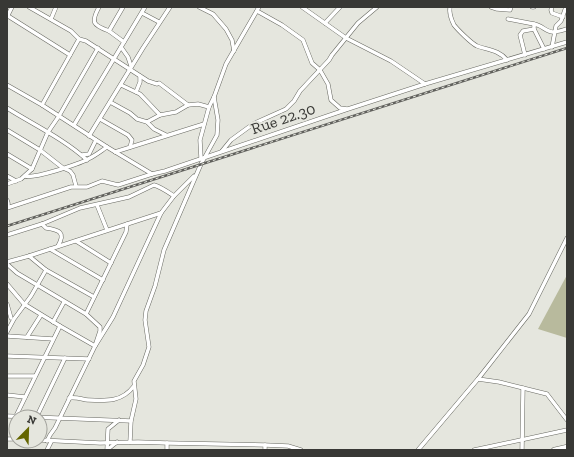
<svg xmlns="http://www.w3.org/2000/svg" width="574" height="457" font-family="'Zilla Slab',serif">
<style>
.green{fill:#b8ba9d}
.lines{fill:none;stroke-linecap:round;stroke-linejoin:round}
.minor-casing{stroke:#686962;stroke-width:4.5}
.major-casing{stroke:#686962;stroke-width:5.5}
.minor{stroke:#fff;stroke-width:3.5}
.major{stroke:#fff;stroke-width:4.5}
.rail-casing{stroke:#60605c;stroke-width:2.5}
.rail{stroke:#e5e6de;stroke-width:1;stroke-dasharray:3;stroke-linecap:butt}
.labels{text-anchor:middle;stroke-width:4;stroke-linejoin:round;paint-order:stroke}
.street-label{font-size:16px;fill:#383835;stroke:#e5e6de}
</style>
<rect width="100%" height="100%" fill="#e5e6de"/>
<polygon class="green" points="567,275 567,338 538,329"/>
<g class="lines">
<defs>
<g id="minor">
<polyline points="29,7 71,31 79,39"/>
<path d="M99,7C91,22 92,25 109,31L123,7"/>
<polyline points="199,7 213,14 226,29 232,40 234,51"/>
<polyline points="302,7 346,38 391,61 425,84"/>
<path d="M450,7C449,13 451,19 454,25C458,30 471,43 477,46C488,50 499,50 507,60"/>
<polyline points="491,7 497,9 510,10 511,7"/>
<polyline points="532,7 534,7"/>
<polyline points="552,7 551,10 552,13 563,17"/>
<polyline points="257,11 282,25 303,40 312,63 320,70 328,84 331,100 340,108 347,109"/>
<polyline points="142,13 159,22"/>
<polyline points="8,16 70,55"/>
<polyline points="7,17 12,7"/>
<polyline points="51,19 56,7"/>
<polyline points="508,19 534,24"/>
<polyline points="325,23 340,7"/>
<polyline points="109,31 124,42"/>
<polyline points="552,47 556,26 561,21 566,7"/>
<path d="M544,49L534,29V24C542,25 546,32 553,32C558,32 563,30 567,29"/>
<polyline points="525,55 520,35 523,31 534,29"/>
<polyline points="131,66 128,57 121,47 145,7"/>
<polyline points="7,85 42,105 107,147 152,174"/>
<polyline points="121,85 140,94 160,115 147,122"/>
<polyline points="136,92 140,82 140,76"/>
<polyline points="110,102 130,113 137,119 147,122 154,129 166,135"/>
<polyline points="42,105 79,39 86,41 148,81 157,84 159,83 188,105 176,112 160,115"/>
<polyline points="188,105 198,104 209,107"/>
<path d="M7,108C34,125 64,139 87,160"/>
<polyline points="100,119 128,135 132,140 130,147"/>
<polyline points="74,125 121,47"/>
<polyline points="7,130 40,150 63,168 70,171 73,175 76,186"/>
<polyline points="89,136 143,48 170,7"/>
<polyline points="222,151 231,140 253,124 286,109 294,101 300,91 329,60 332,55 358,23 377,7"/>
<polyline points="115,152 204,124"/>
<polyline points="7,154 32,169"/>
<polyline points="82,155 89,154 96,140"/>
<polyline points="201,158 200,140 209,107 214,97 226,64 259,7"/>
<polyline points="7,176 16,181"/>
<path d="M25,176C34,179 79,164 88,159C95,156 101,151 107,147"/>
<polyline points="7,184 21,179 32,169 48,132 59,116 98,48"/>
<polyline points="7,200 8,203 8,207"/>
<polyline points="97,205 107,230"/>
<polyline points="7,208 71,187 87,187 102,181 118,185 152,174 165,171 348,109 425,84 567,42"/>
<path d="M42,224L46,228C59,230 66,232 58,246"/>
<path d="M7,235L42,224L80,208L129,197L154,185C161,187 168,192 174,196"/>
<polyline points="76,241 111,263"/>
<polyline points="50,249 103,280"/>
<polyline points="29,256 46,270 94,297"/>
<polyline points="7,262 29,256 161,213"/>
<polyline points="7,264 17,273 86,314 100,327 100,331 95,346 55,428 50,435 47,441"/>
<polyline points="7,284 24,304 60,326 95,346 113,317 161,213 174,196 194,176"/>
<polyline points="7,304 11,318"/>
<polyline points="86,314 126,232 127,224"/>
<polyline points="53,322 64,302"/>
<polyline points="7,332 14,319 31,296 46,270"/>
<polyline points="7,336 53,339"/>
<polyline points="27,337 41,315"/>
<polyline points="7,356 89,359"/>
<polyline points="7,376 35,376"/>
<polyline points="478,379 499,382 547,394 567,420"/>
<polyline points="7,395 25,397"/>
<path d="M69,398C77,397 81,399 88,400C107,401 122,402 134,386"/>
<polyline points="7,416 131,421"/>
<polyline points="16,416 60,326"/>
<polyline points="37,416 65,358"/>
<polyline points="7,439 16,439"/>
<polyline points="40,440 100,443 138,442 167,443 167,450"/>
<polyline points="130,442 131,421 136,399 134,381 143,365 149,347 145,320 146,311 155,286 164,250 201,164 217,135 218,120 214,97"/>
<polyline points="167,443 265,445 265,450"/>
<polyline points="265,445 288,446 301,450"/>
<polyline points="47,450 51,442"/>
<polyline points="107,450 108,429 119,420"/>
<polyline points="107,450 117,442"/>
<polyline points="418,450 478,379 529,314 567,238"/>
<polyline points="474,450 567,430"/>
<polyline points="522,450 523,388"/>
</g>
<polyline id="major" points="554,450 567,447"/>
</defs>
<use href="#minor" class="minor-casing"/>
<use href="#major" class="major-casing"/>
<use href="#minor" class="minor"/>
<use href="#major" class="major"/>
<defs>
<polyline id="rail" points="7,226 567,48"/>
</defs>
<use href="#rail" class="rail-casing"/>
<use href="#rail" class="rail"/>
</g>
<g class="labels">
<g class="street-label">
<text transform="translate(283 118) rotate(-19)" y="6">Rue 22.30</text>
</g>
</g>
<rect width="574" height="457" fill="none" stroke="#383835" stroke-width="16"/>
<g transform="translate(28 429) rotate(23)"><circle r="19" fill="#e5e6de" stroke="#a0a09a"/>
<path d="M0-3L7 15L0 10L-7 15Z" fill="#656601"/>
<text y="-6" font-size="11" font-weight="bold" text-anchor="middle" fill="#383835">N</text>
</g>
</svg>
